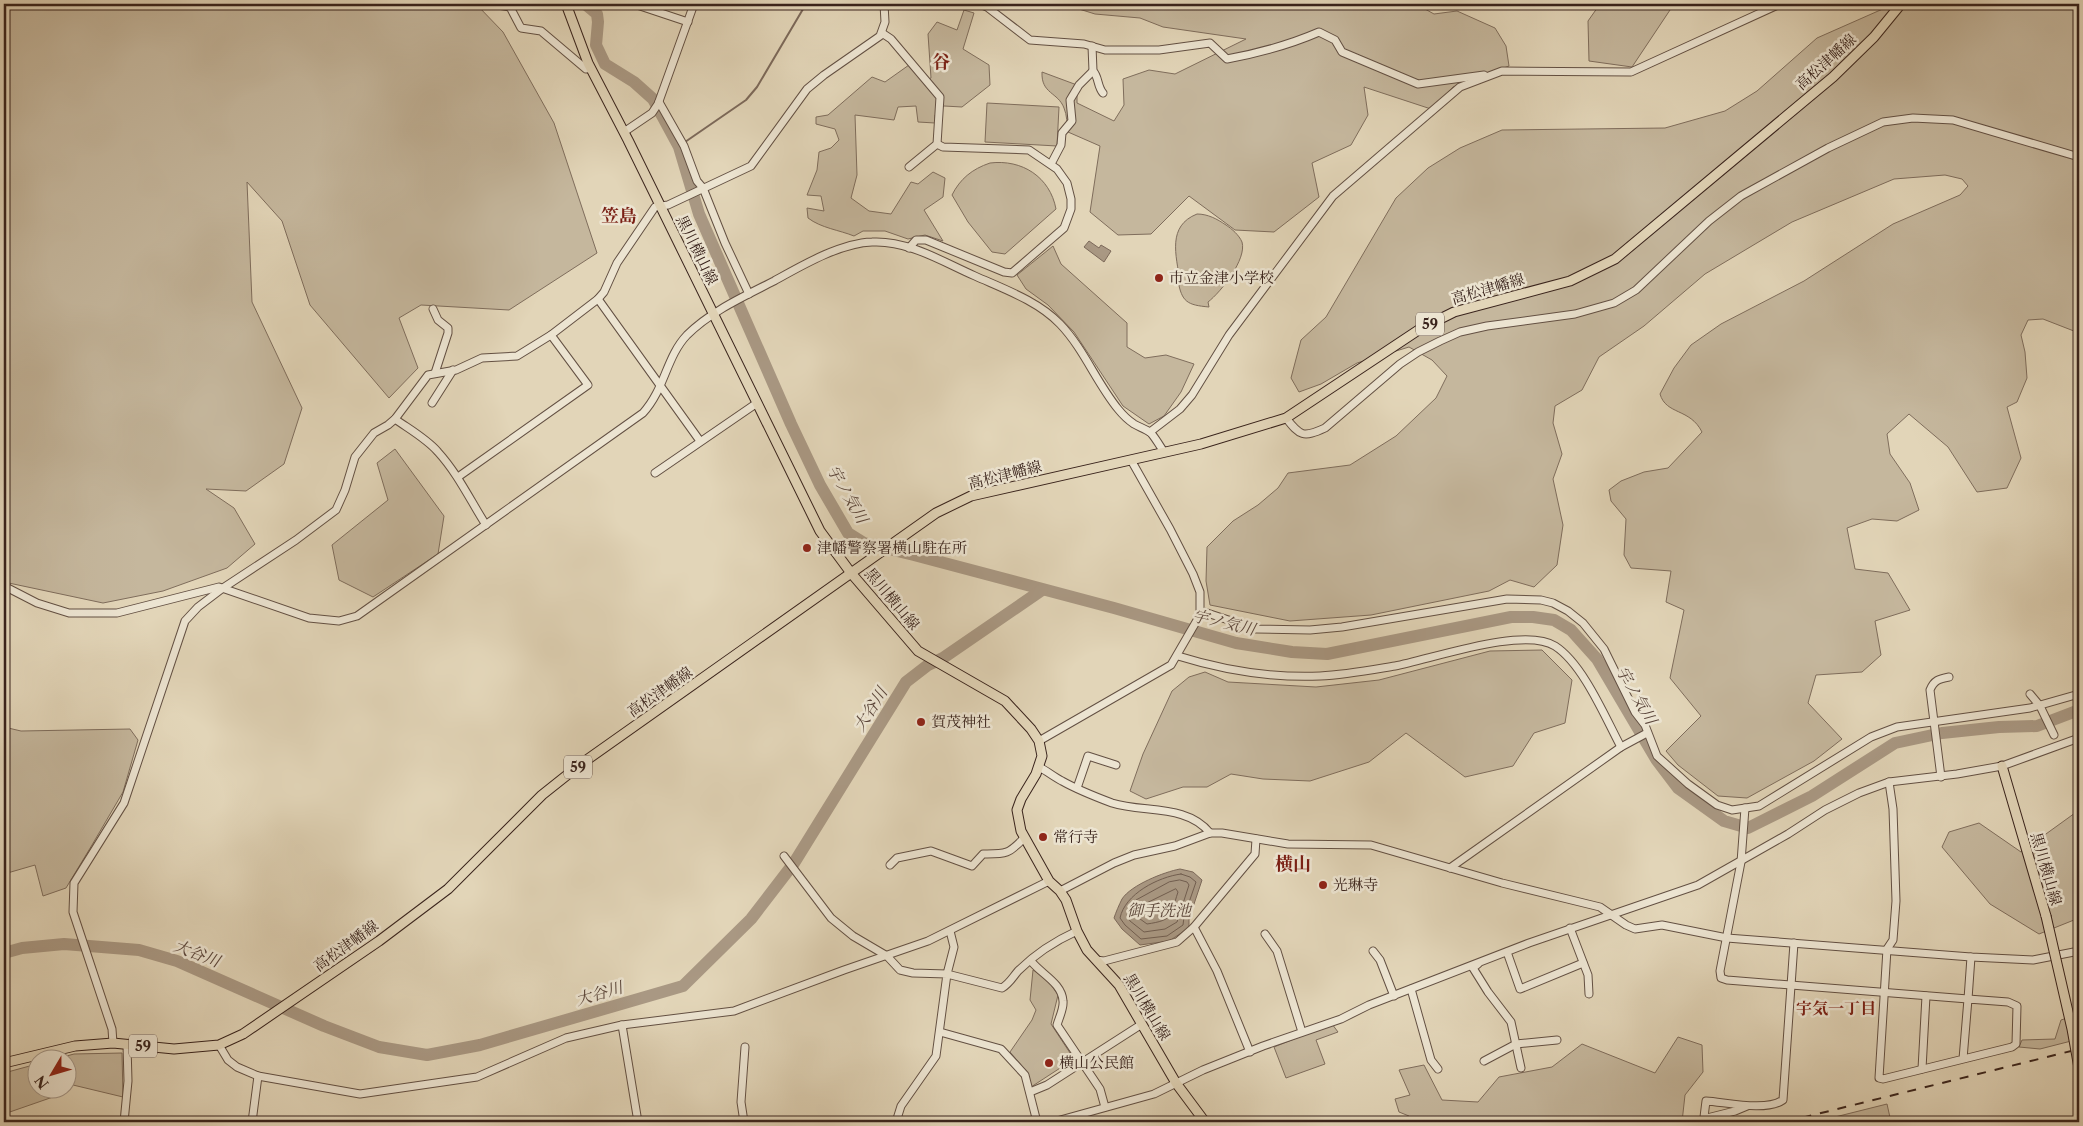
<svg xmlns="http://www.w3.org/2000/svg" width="2083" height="1126" font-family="'Libre Caslon Text','Noto Serif JP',serif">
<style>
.green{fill:#c5b79d;stroke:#7f6d5c}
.water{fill:#a99883;stroke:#7c695a}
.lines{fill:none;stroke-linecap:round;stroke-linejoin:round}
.shore{stroke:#715e50;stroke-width:1}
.stream{stroke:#7c695a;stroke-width:2}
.river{stroke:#a99883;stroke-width:12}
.minor-casing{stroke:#635043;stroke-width:9}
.major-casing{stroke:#39231c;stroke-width:11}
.minor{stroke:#ece4d1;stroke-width:7}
.major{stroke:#e2d5b8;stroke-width:9}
.rail{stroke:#39231c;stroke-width:2;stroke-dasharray:9 9;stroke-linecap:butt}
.major-bridge-casing{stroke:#39231c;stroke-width:11;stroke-linecap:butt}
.major-bridge{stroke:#e2d5b8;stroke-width:9}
.poi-dot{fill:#8f2418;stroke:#ece4d1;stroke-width:2}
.labels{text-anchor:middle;stroke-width:5;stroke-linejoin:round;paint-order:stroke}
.shield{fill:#ece4d1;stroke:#6f5d52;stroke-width:1}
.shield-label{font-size:14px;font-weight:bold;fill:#39231c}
.street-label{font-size:15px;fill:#39231c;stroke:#ece4d1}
.poi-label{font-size:15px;fill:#39231c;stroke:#ece4d1;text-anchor:start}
.water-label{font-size:16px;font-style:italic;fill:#5b463b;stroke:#ece4d1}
.neighbourhood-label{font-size:16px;font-weight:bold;fill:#7a1f14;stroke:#ece4d1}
.quarter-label{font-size:18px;font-weight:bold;fill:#7a1f14;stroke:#ece4d1}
</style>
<rect width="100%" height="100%" fill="#e2d5b8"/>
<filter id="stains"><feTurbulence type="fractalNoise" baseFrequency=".004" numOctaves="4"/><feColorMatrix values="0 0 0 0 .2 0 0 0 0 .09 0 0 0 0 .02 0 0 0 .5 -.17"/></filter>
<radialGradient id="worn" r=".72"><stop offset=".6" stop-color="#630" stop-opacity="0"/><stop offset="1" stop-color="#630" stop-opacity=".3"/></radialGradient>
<g class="green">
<polygon points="4,4 476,4 503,32 554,123 597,253 509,310 421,305 399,318 418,368 389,398 310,305 282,221 247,182 252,302 302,408 284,464 246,491 206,489 234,508 255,544 227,568 163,591 103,603 4,582"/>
<path d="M1063,4H1416L1434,14L1457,11L1495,28L1506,46L1509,66L1453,87L1431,109L1364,87L1368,115L1351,145L1312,163L1319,197L1274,232L1235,230L1189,196L1151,234L1118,235L1090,212L1100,146L1068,132C1067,124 1067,115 1064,108C1058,92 1041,94 1042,72L1077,85V103L1114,121L1124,105L1123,79L1149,70L1175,74L1246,39L1163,27L1140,18L1095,14Z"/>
<polygon points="1600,4 1674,4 1632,67 1589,61 1588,21"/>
<path d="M1894,4H2079V333L2043,319L2028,320L2021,335L2025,352L2027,378L2017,402L2007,407L2021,458L2007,488L1977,492L1948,447L1909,414L1887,434L1890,454L1910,483L1919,510L1897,521L1872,519L1847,528L1855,569L1888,573L1910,610L1875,621L1881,655L1862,672L1816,675L1808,703L1842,739L1814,761L1747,798L1718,796L1678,765L1666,751L1701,716L1670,678L1684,610L1666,602L1671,571L1631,568L1624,555L1626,519L1611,501L1609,490L1621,481L1644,472L1668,468L1702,432C1690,408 1666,415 1660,394L1674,368L1691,345L1721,324L1804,281L1893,224L1960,195L1968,186L1962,179L1945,175L1894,179L1792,222L1705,274L1644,326L1599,357L1582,390L1555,406L1553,423L1562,454L1553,479L1563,525L1557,565L1534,587L1510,580L1489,591L1371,615L1290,621L1210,605L1206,581L1207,547L1233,521L1258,505L1278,488L1288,473L1350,465L1396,436L1436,398L1447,376L1432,360L1409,347L1357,363L1321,384L1299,392L1291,378L1301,340L1326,317L1396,198L1428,168L1460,148L1502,130L1665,128L1725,111L1757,91L1817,38Z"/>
<path d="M964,10L974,13L963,49L989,65L990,85L962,107L944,106L935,115V123L918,122L916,106L898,107L894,120L855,115L857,175L851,198L869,211L891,214L911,182L918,184L933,172L945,178L943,197L924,210L943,241L925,235L908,239L885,231H863L854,236C839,230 821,228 808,218L807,208L824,211L821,196L807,195L817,170L819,152L831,148L839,140L835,129L816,124V117L828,115L872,77L885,82L909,65L923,81L931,78L928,34L937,22L957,30Z"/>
<polygon points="987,103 1059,107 1057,146 985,142"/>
<path d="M990,163C1022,159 1050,177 1056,209L1005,254L992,252L968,222L952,195C960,179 972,169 990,163Z"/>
<path d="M1197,214C1208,214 1217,219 1226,225C1232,229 1239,235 1242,242C1247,259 1221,292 1208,302L1209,307C1187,305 1182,302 1178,281H1180C1176,255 1167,226 1197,214Z"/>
<polygon points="1053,246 1061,264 1127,323 1127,347 1145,358 1166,355 1194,364 1181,392 1164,416 1149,424 1123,406 1074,332 1048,305 1026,289 1017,275"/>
<polygon points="395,449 444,516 438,554 373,597 339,580 332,545 388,500 377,463"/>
<polygon points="1542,650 1572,680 1565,723 1534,733 1513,766 1465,777 1406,733 1369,762 1310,781 1263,779 1231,774 1207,787 1183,787 1146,799 1130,791 1143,754 1172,691 1189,677 1205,672 1228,682 1316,687 1379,680 1490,651"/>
<polygon points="4,727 21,731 130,729 138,740 123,792 92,845 66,888 43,896 35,865 4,874"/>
<polygon points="2075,813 2079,823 2079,918 2039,934 1990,904 1942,847 1949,832 1979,823 2021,852"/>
<polygon points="1033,970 1048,980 1058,995 1051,1024 1074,1059 1031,1087 1027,1072 1010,1052 1032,1020 1036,1010 1030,1000"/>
<polygon points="2079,1014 2079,1039 2040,1049 2019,1047 2022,1040 2055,1039 2061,1020"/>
<polygon points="1332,1024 1338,1032 1316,1040 1325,1064 1286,1078 1274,1047"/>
<polygon points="1678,1037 1702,1045 1703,1072 1685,1095 1682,1122 1411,1122 1409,1116 1399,1112 1395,1099 1410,1095 1399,1070 1424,1065 1442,1100 1478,1102 1499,1077 1552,1067 1582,1044 1655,1073"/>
<polygon points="122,1053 123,1097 73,1085 68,1088 68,1058 59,1058 74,1054"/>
<polygon points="37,1064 38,1088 67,1088 53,1097 4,1114 4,1073"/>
<polygon points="1887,1104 1891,1122 1815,1122"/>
</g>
<g class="water">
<polygon points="1089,241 1099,248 1101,245 1111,251 1104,262 1084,247"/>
<path d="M1180,869L1193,872L1202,880L1189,919V928L1169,941L1140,945L1122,929L1114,918C1116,912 1119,905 1122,899C1131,885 1164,872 1180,869Z"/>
</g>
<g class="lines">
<g class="shore">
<path d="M1181,874L1190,877L1196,882L1184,917L1183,925L1167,936L1141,939L1125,925L1120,918C1125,894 1158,877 1181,874Z"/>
<polygon points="1180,880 1187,882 1189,885 1177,922 1165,929 1144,932 1130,921 1127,915 1136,900 1169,882"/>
<path d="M1176,889L1178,892C1170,916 1174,920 1147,924L1136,916L1141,906Z"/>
</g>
<polyline class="stream" points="685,142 746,100 757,87 806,4"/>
<g class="river">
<polyline points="585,4 597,14 598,22 596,45 605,64 634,82 653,99 679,147 699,214 791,424 820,485 848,533 864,543 914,555 1114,608 1236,643 1292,652 1327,654 1511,617 1533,617 1554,620 1571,630 1597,659 1656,759 1678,788 1724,821 1748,828 1812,796 1895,743 1942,733 1999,727 2037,726 2079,710"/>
<polyline points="4,953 22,948 64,944 139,950 177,961 324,1026 379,1047 427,1055 480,1045 683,986 751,919 794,863 906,682 928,665 943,658 1042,590"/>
</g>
<defs>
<g id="minor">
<polyline points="634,4 688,22"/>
<path d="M980,4L987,7L1030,40L1084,44L1105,50H1159L1210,43L1227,59C1259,53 1289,45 1319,32L1335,40L1342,52L1418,84L1484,75"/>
<polyline points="498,5 510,7 521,28 541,31 586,69 591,68"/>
<polyline points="882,33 891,39 940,97 937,144 909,167"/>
<path d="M1092,46L1093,71C1099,77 1097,86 1103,93"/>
<polyline points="659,102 684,146 697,181 703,188 725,243 749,294"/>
<polyline points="624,132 652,113 658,104 694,4"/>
<polyline points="1051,164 1061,145 1062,133 1072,121 1070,100 1079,85 1093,71"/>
<polyline points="909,248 916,240 926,240 1004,272 1012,273 1064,228 1071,209 1071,199 1067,183 1057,169 1029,150 943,147 937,144"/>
<polyline points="598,299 700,441"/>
<polyline points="433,309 438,320 448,328 448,333 435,373"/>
<polyline points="432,403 453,370"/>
<path d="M1286,418C1300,436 1303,438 1325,428L1400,364L1418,352L1440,341L1460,332L1487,326L1575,314L1614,303L1636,290L1709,221L1741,196L1828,148L1883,122L1913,118L1953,120L2079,157"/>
<path d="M395,419C409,429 427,439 438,452C458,474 470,500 486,525"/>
<polyline points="1150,432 1180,409 1192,395 1229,335 1333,196 1460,87 1502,71 1631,72 1780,4"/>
<polyline points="655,473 757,403"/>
<polyline points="458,477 588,385 551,335"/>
<path d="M4,586L37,603L69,613H117L219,587L309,618L339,621L357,616L643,413C665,389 666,357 687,335C711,311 745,296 774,281C801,266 840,243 872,242C908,240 943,262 975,276C1004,289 1038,301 1060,324C1084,349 1096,382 1118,409C1122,414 1128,420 1134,424C1139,427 1146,429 1151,433C1156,439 1160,446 1164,452"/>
<polyline points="1201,611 1256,629 1310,630 1342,627 1507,599 1541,600 1553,603 1568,611 1583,623 1604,649 1635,712 1645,725 1657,756 1688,784 1717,805 1732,810 1759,806 1871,737 1897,727 2030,708 2079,694"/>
<path d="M1178,656C1223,670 1272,678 1320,676C1345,675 1371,670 1395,666C1432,659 1524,626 1555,646C1583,664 1605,717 1621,747"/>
<polyline points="2030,694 2040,706 2054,735"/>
<polyline points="1039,741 1171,665 1200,615 1200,592 1193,574 1170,529 1131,460"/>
<path d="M1039,767C1047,771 1054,777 1062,781C1078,790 1096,797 1112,803C1144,813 1187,804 1210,833"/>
<path d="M1941,777L1930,690C1934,680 1939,679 1949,677"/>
<polyline points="1889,782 1893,809 1896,901 1893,940 1887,949 1879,1078 1883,1079 2012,1047 2016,1044 2017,1006 2008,1002 1968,999 1963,1059"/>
<polyline points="1077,788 1088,756 1116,765"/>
<polyline points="1745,808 1741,862 1720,971 1721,978 1727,980 1968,999 1971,957"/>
<polyline points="784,856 831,918 853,936 887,956 900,970 913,973 947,974 936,1056 901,1106 896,1122"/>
<path d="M890,865L897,858L931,851L972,866L983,854C1005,854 1008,855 1024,838"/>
<polyline points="1450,868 1621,747 1647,733"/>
<polyline points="1060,891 1114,863 1134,855 1175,846 1210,833 1222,833 1288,844 1371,845 1502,883 1600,907 1626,925 1635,929 1662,925 1727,938 1971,957 2033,960 2079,951"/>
<polyline points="1194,927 1217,971 1250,1052"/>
<polyline points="1570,928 1588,975 1589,994"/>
<path d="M950,931L954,947L947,974L1002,988C1010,983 1012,978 1018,971C1035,954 1055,941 1077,931"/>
<polyline points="1265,934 1277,951 1302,1032"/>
<polyline points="1373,951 1380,960 1394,996"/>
<polyline points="1507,952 1520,989 1583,963"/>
<polyline points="1096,960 1104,961 1177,942 1194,927 1255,854 1256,839"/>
<path d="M1031,961C1041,974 1062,983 1063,1001C1064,1008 1059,1018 1057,1025L1100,1089L1105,1107"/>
<polyline points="1478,964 1473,968 1488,992 1511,1022 1521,1068"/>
<polyline points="1411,989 1431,1060 1438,1069"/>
<polyline points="622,1025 734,1011 844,970 928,941 1049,881"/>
<polyline points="940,1032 1001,1049 1025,1075 1037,1122"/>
<polyline points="113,1043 112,1029 73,912 74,883 124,803 185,621 198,607 223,588 296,540 336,510 345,490 355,457 374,433 388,425 395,419 428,375 456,370 482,358 517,356 551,335 598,299 604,292 617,263 655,207 668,205 751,166 807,89 824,75 880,36 885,22 884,4"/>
<polyline points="219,1045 228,1060 237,1067 258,1076 360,1094 477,1077 566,1038 622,1025 638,1122"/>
<polyline points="1484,1061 1516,1044 1557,1040"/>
<polyline points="1922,1069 1926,996"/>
<polyline points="1030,1092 1047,1085 1142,1024"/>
<path d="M1747,1106L1735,1111L1707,1118L1704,1117L1706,1101C1725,1102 1766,1112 1783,1100L1794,943"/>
<polyline points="124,1122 128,1081 127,1045"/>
<polyline points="252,1122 258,1076"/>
<polyline points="744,1122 741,1102 745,1047"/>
<polyline points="1053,1122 1154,1094 1203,1070 1263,1046 1341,1019 1369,1005 1529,943 1698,885 1788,834 1825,810 1859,793 1889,782 1957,774 2002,766 2079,738"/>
</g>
<g id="major">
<polyline points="566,4 588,63 628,140 820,531 851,573 918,651 1005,701 1031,729 1039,741 1042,756 1036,774 1021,799 1017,810 1021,831 1049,881 1060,891 1066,900 1077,931 1087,950 1119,985 1176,1083 1205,1122"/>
<polyline points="2002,766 2046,916"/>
<polyline points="4,1063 75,1046 113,1043 174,1049 219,1045 243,1034 379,941 448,889 542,795 581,764 936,513 971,496 1201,444 1286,418 1420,329 1454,312 1570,281 1615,259 1833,77 1874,37 1901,4"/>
</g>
</defs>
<use href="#minor" class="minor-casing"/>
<use href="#major" class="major-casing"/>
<use href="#minor" class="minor"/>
<use href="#major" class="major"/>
<polyline class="rail" points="1785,1122 2079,1049"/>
<defs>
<polyline id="major-bridge" points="2046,916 2072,1029 2079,1068"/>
</defs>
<use href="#major-bridge" class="major-bridge-casing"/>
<use href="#major-bridge" class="major-bridge"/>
</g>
<g class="poi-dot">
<circle cx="1159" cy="278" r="5"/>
<circle cx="807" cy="548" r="5"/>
<circle cx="921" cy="722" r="5"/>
<circle cx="1043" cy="837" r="5"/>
<circle cx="1323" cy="885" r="5"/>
<circle cx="1049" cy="1063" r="5"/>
</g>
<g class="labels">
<g class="shield">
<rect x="1416" y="312.5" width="28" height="23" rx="4"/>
<rect x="564" y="755.5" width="28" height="23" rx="4"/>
<rect x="129" y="1034.5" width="28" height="23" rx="4"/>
</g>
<g class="shield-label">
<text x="1430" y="329">59</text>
<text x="578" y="772">59</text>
<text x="143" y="1051">59</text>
</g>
<g class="street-label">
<text transform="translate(1826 62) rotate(-42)" y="5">高松津幡線</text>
<text transform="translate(697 250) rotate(64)" y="5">黒川横山線</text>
<text transform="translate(1488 289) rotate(-16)" y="5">高松津幡線</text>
<text transform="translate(1005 475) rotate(-14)" y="5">高松津幡線</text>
<text transform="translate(892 599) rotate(50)" y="5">黒川横山線</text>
<text transform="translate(660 692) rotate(-35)" y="5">高松津幡線</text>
<text transform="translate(2046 869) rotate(74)" y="5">黒川横山線</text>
<text transform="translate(346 946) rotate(-36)" y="5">高松津幡線</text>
<text transform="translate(1147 1007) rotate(59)" y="5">黒川横山線</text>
</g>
<g class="poi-label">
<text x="1169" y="283">市立金津小学校</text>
<text x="817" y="553">津幡警察署横山駐在所</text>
<text x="931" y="727">賀茂神社</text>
<text x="1053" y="842">常行寺</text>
<text x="1333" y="890">光琳寺</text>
<text x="1059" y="1068">横山公民館</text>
</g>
<g class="water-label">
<text transform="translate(848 494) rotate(60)" y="6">宇ノ気川</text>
<text transform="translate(1224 622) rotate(13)" y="6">宇ノ気川</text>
<text transform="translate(1637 695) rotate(60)" y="6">宇ノ気川</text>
<text transform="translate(870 709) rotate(-58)" y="6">大谷川</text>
<text x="1159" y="916">御手洗池</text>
<text transform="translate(197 953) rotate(21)" y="6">大谷川</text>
<text transform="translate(599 993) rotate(-16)" y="6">大谷川</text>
</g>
<g class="neighbourhood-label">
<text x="1836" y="1014">宇気一丁目</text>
</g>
<g class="quarter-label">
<text x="941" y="68">谷</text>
<text x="619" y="222">笠島</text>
<text x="1293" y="870">横山</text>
</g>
</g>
<rect width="2083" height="1126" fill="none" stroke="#e2d5b8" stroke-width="20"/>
<rect x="5" y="5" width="2073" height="1116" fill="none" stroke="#39231c" stroke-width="2.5"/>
<rect x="10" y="10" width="2063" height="1106" fill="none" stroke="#39231c"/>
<g transform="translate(52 1074) rotate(232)"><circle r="24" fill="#ece4d1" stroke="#a49789"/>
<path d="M0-4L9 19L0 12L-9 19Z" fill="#8f2418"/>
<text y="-8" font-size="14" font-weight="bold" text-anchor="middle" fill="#39231c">N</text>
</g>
<rect width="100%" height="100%" filter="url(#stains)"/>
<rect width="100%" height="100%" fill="url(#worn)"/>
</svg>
